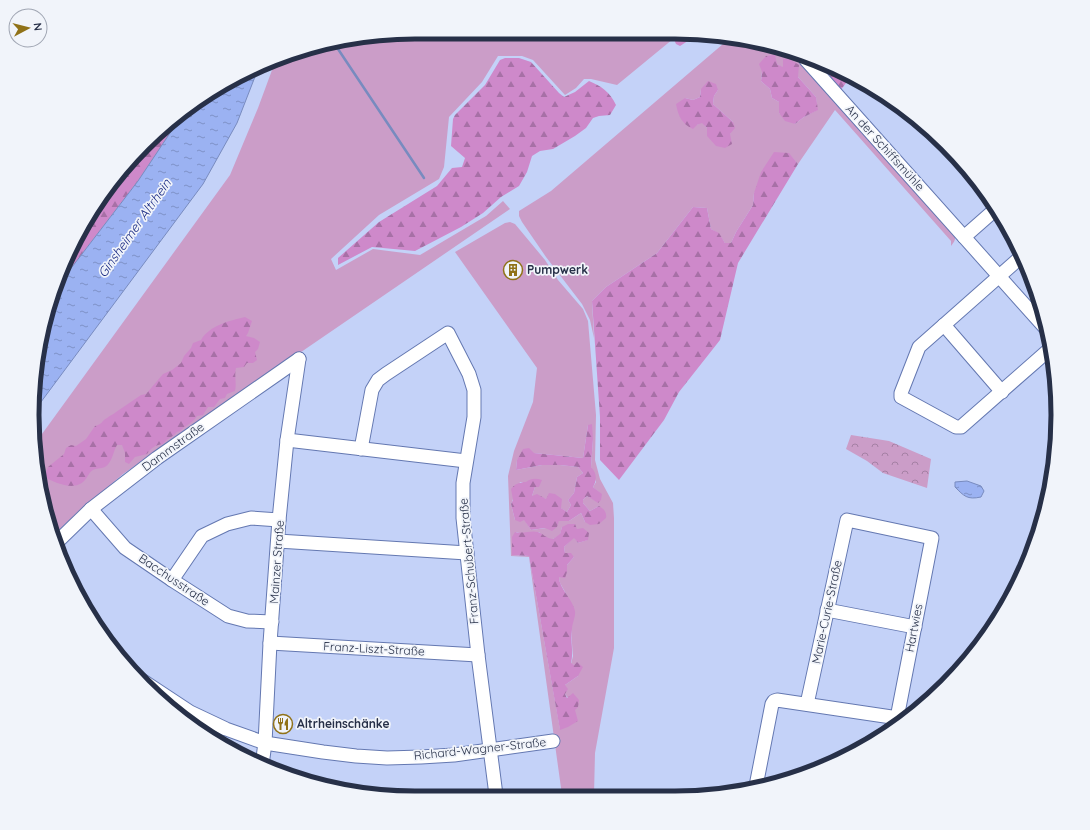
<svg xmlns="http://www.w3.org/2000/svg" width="1090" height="830" font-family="Quicksand,sans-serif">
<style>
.green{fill:#cb9dc8;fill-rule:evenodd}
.forest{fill:url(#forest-firs)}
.park{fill:url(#park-crowns)}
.water{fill:url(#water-ripples);stroke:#788bbf}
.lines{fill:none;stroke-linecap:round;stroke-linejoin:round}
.stream{stroke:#788bbf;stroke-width:2.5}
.minor-casing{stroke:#6478b1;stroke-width:15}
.minor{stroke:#fff;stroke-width:13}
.labels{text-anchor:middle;stroke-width:3.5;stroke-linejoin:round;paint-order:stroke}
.street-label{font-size:12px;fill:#273048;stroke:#f1f4fa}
.poi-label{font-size:12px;font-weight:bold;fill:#273048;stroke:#f1f4fa;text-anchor:start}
.water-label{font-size:13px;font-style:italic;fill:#1b2c85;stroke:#f1f4fa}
.rim{fill:none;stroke:#273048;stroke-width:5}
</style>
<defs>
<pattern id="forest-firs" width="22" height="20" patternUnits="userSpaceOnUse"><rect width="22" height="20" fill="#ce89ca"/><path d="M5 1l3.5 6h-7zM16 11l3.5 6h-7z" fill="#a770a6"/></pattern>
<pattern id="park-crowns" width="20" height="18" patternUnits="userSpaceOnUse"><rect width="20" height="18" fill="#cb9dc8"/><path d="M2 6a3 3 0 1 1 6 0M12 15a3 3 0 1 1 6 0" fill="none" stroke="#a580a4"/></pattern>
<pattern id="water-ripples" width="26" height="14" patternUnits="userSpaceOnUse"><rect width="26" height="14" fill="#9bb2f2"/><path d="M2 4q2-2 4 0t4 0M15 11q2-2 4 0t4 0" fill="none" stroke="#7e91c6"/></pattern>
</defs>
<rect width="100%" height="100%" fill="#c4d2f8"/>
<g class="green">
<polygon points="415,32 671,33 673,39 617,85 591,79 584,79 576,88 565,95 533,60 522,56 498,56 482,82 449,117 444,167 439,179 379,215 331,259 336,270 373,249 420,255 486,216 503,201 510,209 123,474 65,524 52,538 34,445 230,175 258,108 275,62 316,45"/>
<path d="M730,38L774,45L796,55L953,232C957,238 955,241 951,246V241L835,110L798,164L789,154L754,193L753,205L736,232L731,243H725L719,234L711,229L707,208L693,207L657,253L606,287L592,301L594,338L590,320L582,304L546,257L522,222L519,216V211L551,191ZM777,64L798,77L816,97L817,110L804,117L795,124L779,113V102L772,98L770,89L761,81L762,72ZM701,89L718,90L714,96L713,104L733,122L730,134L707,128L702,122L697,125L685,98L693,100L700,97Z"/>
<path d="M510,222L515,224L545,260L558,280L583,309L588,321L596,415L595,460L600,479L613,503L614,518V648L595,753L594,795H562L529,557L511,556L508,476L514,451L533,402L537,368L455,252L505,223ZM588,425L593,439L591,467L596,482L593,487L601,494L598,502L587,496L583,500V503L590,511L599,506L585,522L581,513L569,521H559L546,528L531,530L524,519L515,520L511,504L520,482H526L535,487L532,496L546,499L567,512L571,505L568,500L574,493L577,477L583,473L578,467L560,465H542L516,470L517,460L534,453L583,458ZM562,527L577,529L587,540L578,543L574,537L564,547L565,553L574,557L567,565V572L559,577C559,586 567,591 568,600C572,618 571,638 573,656L571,664L574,665L578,676L565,685V694L568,698L560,729L529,556L512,555L516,532L524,534L539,532L547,539H553L560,535Z"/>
</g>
<g class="forest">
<polygon points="671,33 700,33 680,46 676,44"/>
<polygon points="775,55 777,64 783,67 783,59 788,58 799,65 798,77 816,97 818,110 804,117 795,124 785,121 779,113 779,102 772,98 770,89 761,81 762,72 759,64 766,56"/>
<path d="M505,58H519L531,62L559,93L564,97L575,92L589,81C601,86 610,92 616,105L610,115L599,116L593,118L586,128L575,136L553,149L540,151L532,156L527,172L519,186L501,197L483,213L461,227L415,251L372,247L338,265V258L379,222L437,186L452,168L462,167L465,158L451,146L453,119L455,115L485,85L500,60Z"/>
<polygon points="812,62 849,79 840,91"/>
<path d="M708,81L716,84L718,90L714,96L713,104L733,122L735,128L730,134L732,144L725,148L716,146L707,136V128L702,123L697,125L693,129C682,124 678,116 676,104L685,98L693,100L700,97L701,89Z"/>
<polygon points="182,115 138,181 59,284 72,245 144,144"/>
<polygon points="774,152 789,153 798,164 738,263 720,340 679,392 664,420 619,480 600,460 600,417 592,301 606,287 657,253 693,207 707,208 711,229 719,233 725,243 731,243 736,232 753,205 754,193 761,172"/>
<path d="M245,317L252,321L248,333L246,336L254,338L260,342L258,349L255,352L257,360L253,363H247L244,367L236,368C234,376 237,383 235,391L227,394L225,398L220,399L214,407H208L203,415L197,416C193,423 186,425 180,431L177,432C173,437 167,438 163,444C155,445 151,448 147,454L135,457L129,464L125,462V453L122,445H117C113,452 112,463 105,467C101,469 96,468 93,470C89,472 88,477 85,480C75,492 56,483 44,477L48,467L64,454L66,448L71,445L76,446L86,439L95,426C104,423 100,422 107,418C110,415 113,415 116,412L141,395L146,394L163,374L172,370L181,363L184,356L191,348L193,343L201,340C210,325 229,321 245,317Z"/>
<path d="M592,424L593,439L591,467C597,473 597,480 593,487L602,494L601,500L598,503L587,496L583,500V503L590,511L599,506C604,509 607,512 606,518L599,524L590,525L585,522L581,513L569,521H559L557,527L552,531L545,528L531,530L524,520L520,522L515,520L511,504L513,500L511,489C515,484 519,482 526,482C531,478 536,478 542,480L539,487H535L532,496L537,494L546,499L549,493L555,494L562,499L561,508L567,512L571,505L568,500L574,493L577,477L583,473L578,467L560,465H542L516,470L517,460L523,449L529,448L534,453L583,458L588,425Z"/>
<path d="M568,524H575L577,529L583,528L589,533L588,540L578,543L574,538L564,547L565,553H571L574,557L567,565V572L565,578L559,577C559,588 573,600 575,611C576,616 572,624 572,629C570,641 574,652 571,663L574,665L577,662L583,667L578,676L565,685L568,689L565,694L567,698L573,693L579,700L578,707L575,710L578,721L568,727L560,730L529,556L512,555V537L515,532C524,534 531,530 538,532C544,534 545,538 553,539L560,534L562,527Z"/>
</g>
<polygon class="park" points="851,435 889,441 931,459 927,488 883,473 867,461 846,449"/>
<g class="water">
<polygon points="258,69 237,123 203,184 35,410 39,340 59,284 138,181 182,115 223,83"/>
<path d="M967,481L981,486L984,491L981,497C967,500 964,496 955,487V482Z"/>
</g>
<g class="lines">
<polyline class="stream" points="334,43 424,178"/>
<defs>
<g id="minor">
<polyline points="806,60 1048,331"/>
<polyline points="964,237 997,208"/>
<polyline points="1022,256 919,347 901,393 901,397 956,427 961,427 1051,348"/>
<polyline points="944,325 1002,392"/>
<polyline points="287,440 466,461"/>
<polyline points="361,449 372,390 378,380 386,374 448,333 469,374 474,390 474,417 463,483 463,518 478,655 496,795"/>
<polyline points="91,509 125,548 172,580 228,616 247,621 272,622"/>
<polyline points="278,541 467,553"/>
<polyline points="55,544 91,509 157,458 299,359"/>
<polyline points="172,580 202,536 227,524 251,518 279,520"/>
<polyline points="827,610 915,627"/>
<polyline points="270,643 478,655"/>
<polyline points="137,677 190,712 226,729 265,743 323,752 356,756 387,758 421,757 454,755 553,741"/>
<polyline points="807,704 847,520 932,538 897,718"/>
<polyline points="262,765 265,743 270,643 279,520 287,440 299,359"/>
<polyline points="756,786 772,704 774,701 777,700 905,719"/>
</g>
</defs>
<use href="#minor" class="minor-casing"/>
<use href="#minor" class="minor"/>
</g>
<defs>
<symbol id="building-ring" viewBox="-11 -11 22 22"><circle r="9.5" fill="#f1f4fa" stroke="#907218" stroke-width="1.5"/><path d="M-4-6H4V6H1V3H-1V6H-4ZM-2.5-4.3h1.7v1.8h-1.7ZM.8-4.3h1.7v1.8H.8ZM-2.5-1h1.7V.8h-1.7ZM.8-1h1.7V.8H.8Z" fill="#907218"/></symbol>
<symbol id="restaurant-ring" viewBox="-11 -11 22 22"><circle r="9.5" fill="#f1f4fa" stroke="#907218" stroke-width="1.5"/><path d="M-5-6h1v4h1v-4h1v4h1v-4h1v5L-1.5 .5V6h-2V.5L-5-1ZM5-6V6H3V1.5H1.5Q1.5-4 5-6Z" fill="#907218"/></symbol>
</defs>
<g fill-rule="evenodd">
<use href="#building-ring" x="502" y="259" width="22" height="22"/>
<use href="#restaurant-ring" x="272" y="713" width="22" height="22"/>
</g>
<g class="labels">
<g class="street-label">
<text transform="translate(885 148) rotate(48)" y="4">An der Schiffsmühle</text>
<text transform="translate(173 447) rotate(-36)" y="4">Dammstraße</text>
<text transform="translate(469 561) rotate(-95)" y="4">Franz-Schubert-Straße</text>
<text transform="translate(277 562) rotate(-86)" y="4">Mainzer Straße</text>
<text transform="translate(174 580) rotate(34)" y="4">Bacchusstraße</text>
<text transform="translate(827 612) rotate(-78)" y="4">Marie-Curie-Straße</text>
<text transform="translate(914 628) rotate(-79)" y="4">Hartwies</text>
<text transform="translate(374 649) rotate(3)" y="4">Franz-Liszt-Straße</text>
<text transform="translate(480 749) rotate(-6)" y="4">Richard-Wagner-Straße</text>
</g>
<g class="poi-label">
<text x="527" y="274">Pumpwerk</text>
<text x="297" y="728">Altrheinschänke</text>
</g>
<g class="water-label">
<text transform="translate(134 228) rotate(-55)" y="5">Ginsheimer Altrhein</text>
</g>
</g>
<path d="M0 0H1090V830H0ZM415 39H675A376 376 0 0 1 1051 415V415A376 376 0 0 1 675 791H415A376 376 0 0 1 39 415V415A376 376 0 0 1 415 39Z" fill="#f1f4fa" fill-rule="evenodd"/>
<path class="rim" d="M415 39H675A376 376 0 0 1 1051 415V415A376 376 0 0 1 675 791H415A376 376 0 0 1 39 415V415A376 376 0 0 1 415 39Z"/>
<g transform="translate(28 28) rotate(83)"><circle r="19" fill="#f1f4fa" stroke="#a0a6b3"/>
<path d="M0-3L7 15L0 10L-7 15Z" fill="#907218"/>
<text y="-6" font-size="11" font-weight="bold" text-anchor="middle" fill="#273048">N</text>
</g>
</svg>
